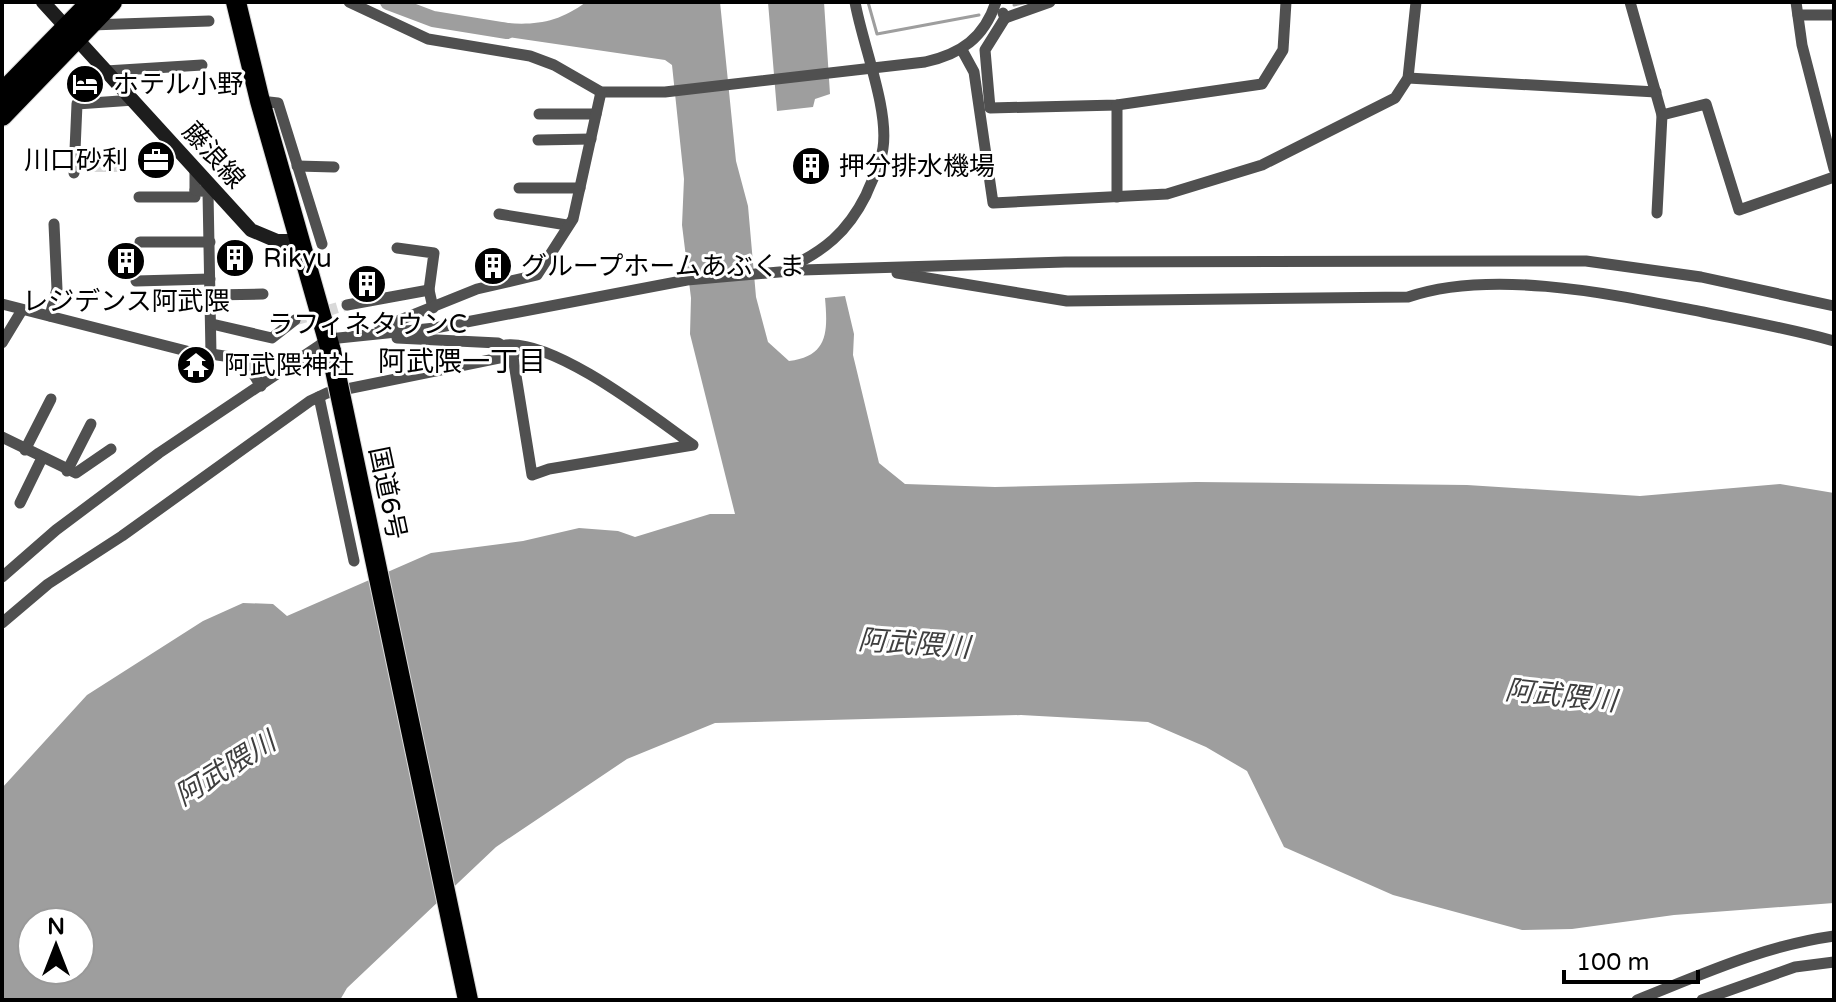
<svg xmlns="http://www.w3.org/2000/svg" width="1836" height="1002" font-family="'Varela Round','Noto Sans JP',sans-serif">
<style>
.green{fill:#d7d7d7}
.water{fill:#9e9e9e;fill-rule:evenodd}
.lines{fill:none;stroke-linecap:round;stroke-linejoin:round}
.stream{stroke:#9e9e9e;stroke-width:3}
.river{stroke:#9e9e9e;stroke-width:16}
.street-tunnel{stroke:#d9d9d9;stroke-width:11;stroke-dasharray:11 5.5;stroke-linecap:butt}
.highway-casing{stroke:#dbdbdb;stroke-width:22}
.street{stroke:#505050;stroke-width:11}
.secondary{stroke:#1d1d1d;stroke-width:14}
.highway{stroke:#000;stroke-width:20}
.highway-bridge-casing{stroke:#dbdbdb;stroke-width:22;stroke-linecap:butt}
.highway-bridge{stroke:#000;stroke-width:20}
.labels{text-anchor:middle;stroke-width:6;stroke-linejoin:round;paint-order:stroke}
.poi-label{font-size:26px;fill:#000;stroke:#fff;text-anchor:start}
.street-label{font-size:26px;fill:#000;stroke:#fff}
.neighbourhood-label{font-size:28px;fill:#000;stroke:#fff}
.water-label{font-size:28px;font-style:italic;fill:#3f3f3f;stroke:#fff}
</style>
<rect width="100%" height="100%" fill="#fff"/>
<rect class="green" x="85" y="152" width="42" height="20"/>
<g class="water">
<path d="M586,2H720L736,161L748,206L756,297L768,342L789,361C828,356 828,332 825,298L845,296L854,334L853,355L879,463L905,484L995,487L1196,482L1467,485L1640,496L1780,484L1834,493V903L1674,915L1572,929L1522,930L1393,895L1284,847L1247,771L1206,747L1148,722L1021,715L715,723L627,759L496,847L347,988L340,1000H2V788L87,695L203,621L243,603L273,604L287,616L431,553L523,541L579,528L618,531L635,537L710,514H735L690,334L691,298L682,225L684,179L672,65L665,60L487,34L488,21C527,26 554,26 586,2ZM32,922H80V970H32Z"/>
<polygon points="768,2 824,2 830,94 815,99 813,107 777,111"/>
</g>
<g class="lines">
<g class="stream">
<polyline points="868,2 877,34 979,15"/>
<polyline points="1014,5 1028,2"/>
</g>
<polyline class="river" points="388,2 433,19 507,31"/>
<polyline class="street-tunnel" points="295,320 347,305"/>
<defs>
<g id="highway">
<polyline points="236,2 260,101 331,351"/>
<polyline points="2,93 91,2"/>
<polyline points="2,116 112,2"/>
</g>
</defs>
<use href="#highway" class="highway-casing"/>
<g class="street">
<path d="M349,2L428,39L530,56L554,65L601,92H665L925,62C961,54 984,38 996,2"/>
<polyline points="1630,2 1662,115 1657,213"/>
<polyline points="1796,2 1802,45 1834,169"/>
<polyline points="1003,13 1005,18 1050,2"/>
<polyline points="1798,15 1834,15"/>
<polyline points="1005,18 985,50 990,108 1117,105 1262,84 1283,50 1286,2"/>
<polyline points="91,25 209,21"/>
<polyline points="962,50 974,72 993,203 1167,194 1262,165 1395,98 1408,78 1416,2"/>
<polyline points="106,71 202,65"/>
<polyline points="1408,78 1656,92"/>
<polyline points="260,101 278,103 322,244"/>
<polyline points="1117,105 1117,197"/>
<polyline points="539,114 596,114"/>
<polyline points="1662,115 1706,104 1739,210 1834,177"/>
<polyline points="538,140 591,139"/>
<polyline points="297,166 334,167"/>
<polyline points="74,173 77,104 134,100"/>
<polyline points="519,188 580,188"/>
<polyline points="139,197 195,197 195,169"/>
<polyline points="499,214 567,225"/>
<polyline points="140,242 210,242"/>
<polyline points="397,248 434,253 429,290"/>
<path d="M786,269C824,251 847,233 866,195C872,180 881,164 883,148C889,108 862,43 855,2"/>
<path d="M897,273L1067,301L1408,297C1494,268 1616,295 1703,312C1747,321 1791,329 1834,341"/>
<polyline points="136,281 210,279"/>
<polyline points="210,295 263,294"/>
<polyline points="2,304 206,356 211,354 208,192 195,190"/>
<polyline points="347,305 429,290 433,308"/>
<polyline points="50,316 57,289 54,224"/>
<polyline points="212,324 272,338 295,320"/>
<polyline points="380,328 477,289 537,275 573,219 601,92"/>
<path d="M397,338L498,343L512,351L532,475L549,469L693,445C652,416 556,340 506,345"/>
<polyline points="2,343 22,310"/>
<polyline points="211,354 244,359 261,386"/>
<polyline points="319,397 354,561"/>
<polyline points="2,437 76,473 111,449"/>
<polyline points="25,450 51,399"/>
<polyline points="67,471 91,424"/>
<polyline points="20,503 42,458"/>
<polyline points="2,577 56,530 159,453 329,339 435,328 687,280 802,270 1065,262 1586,261 1701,277 1834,306"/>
<polyline points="2,623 48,584 122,536 310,401 327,393 514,355"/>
<path d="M1637,1000C1703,974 1763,946 1834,936"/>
<polyline points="1702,1000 1795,967 1834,962"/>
</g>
<polyline class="secondary" points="43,2 251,230 277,241 300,241"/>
<use href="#highway" class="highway"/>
<defs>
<polyline id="highway-bridge" points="331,351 468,1000"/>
</defs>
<use href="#highway-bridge" class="highway-bridge-casing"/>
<use href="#highway-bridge" class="highway-bridge"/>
</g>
<defs>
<symbol id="hotel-disc" viewBox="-11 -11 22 22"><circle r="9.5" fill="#000" stroke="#fff"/><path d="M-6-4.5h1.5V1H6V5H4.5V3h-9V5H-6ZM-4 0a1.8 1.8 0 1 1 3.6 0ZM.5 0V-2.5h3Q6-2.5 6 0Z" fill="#fff"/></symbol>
<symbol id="office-disc" viewBox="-11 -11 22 22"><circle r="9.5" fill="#000" stroke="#fff"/><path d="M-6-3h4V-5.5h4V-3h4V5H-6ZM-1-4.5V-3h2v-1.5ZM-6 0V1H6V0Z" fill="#fff"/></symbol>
<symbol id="building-disc" viewBox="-11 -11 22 22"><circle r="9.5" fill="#000" stroke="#fff"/><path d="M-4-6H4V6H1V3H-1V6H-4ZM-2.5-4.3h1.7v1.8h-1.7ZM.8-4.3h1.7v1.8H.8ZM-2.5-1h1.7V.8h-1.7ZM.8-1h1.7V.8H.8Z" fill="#fff"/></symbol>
<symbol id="temple-disc" viewBox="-11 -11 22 22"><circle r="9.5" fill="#000" stroke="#fff"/><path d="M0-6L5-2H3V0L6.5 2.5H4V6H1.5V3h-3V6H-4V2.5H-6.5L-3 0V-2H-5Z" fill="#fff"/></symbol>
</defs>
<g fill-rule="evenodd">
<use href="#hotel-disc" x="63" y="62" width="44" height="44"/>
<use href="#office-disc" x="134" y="138" width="44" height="44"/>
<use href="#building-disc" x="789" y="144" width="44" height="44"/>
<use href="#building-disc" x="213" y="236" width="44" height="44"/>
<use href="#building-disc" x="104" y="239" width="44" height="44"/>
<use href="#building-disc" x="471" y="244" width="44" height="44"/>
<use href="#building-disc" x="345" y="262" width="44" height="44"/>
<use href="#temple-disc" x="174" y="343" width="44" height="44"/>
</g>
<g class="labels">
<g class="poi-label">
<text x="113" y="93">ホテル小野</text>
<text x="128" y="169" text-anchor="end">川口砂利</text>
<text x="839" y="175">押分排水機場</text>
<text x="263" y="267">Rikyu</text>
<text x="521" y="275">グループホームあぶくま</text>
<text x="126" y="310" text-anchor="middle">レジデンス阿武隈</text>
<text x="367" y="333" text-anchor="middle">ラフィネタウンC</text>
<text x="224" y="374">阿武隈神社</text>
</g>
<g class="street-label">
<text transform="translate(214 155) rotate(48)" y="9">藤浪線</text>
<text transform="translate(388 493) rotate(78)" y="9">国道6号</text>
</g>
<g class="neighbourhood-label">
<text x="462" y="371">阿武隈一丁目</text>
</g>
<g class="water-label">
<text transform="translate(914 643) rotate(4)" y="10">阿武隈川</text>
<text transform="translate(1561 695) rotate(6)" y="10">阿武隈川</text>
<text transform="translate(225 768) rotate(-32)" y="10">阿武隈川</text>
</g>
</g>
<rect width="1836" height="1002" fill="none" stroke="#000000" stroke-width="8"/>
<g transform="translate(56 946)"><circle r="38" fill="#ffffff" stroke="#999999" stroke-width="2"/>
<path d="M0-6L14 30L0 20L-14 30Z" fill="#000000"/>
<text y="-12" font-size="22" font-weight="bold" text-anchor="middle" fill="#000000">N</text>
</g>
<path d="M1564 970v12h134v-12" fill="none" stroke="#000000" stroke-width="4"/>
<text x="1576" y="970" font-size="24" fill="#000000" stroke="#ffffff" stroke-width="6" paint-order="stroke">100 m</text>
</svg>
